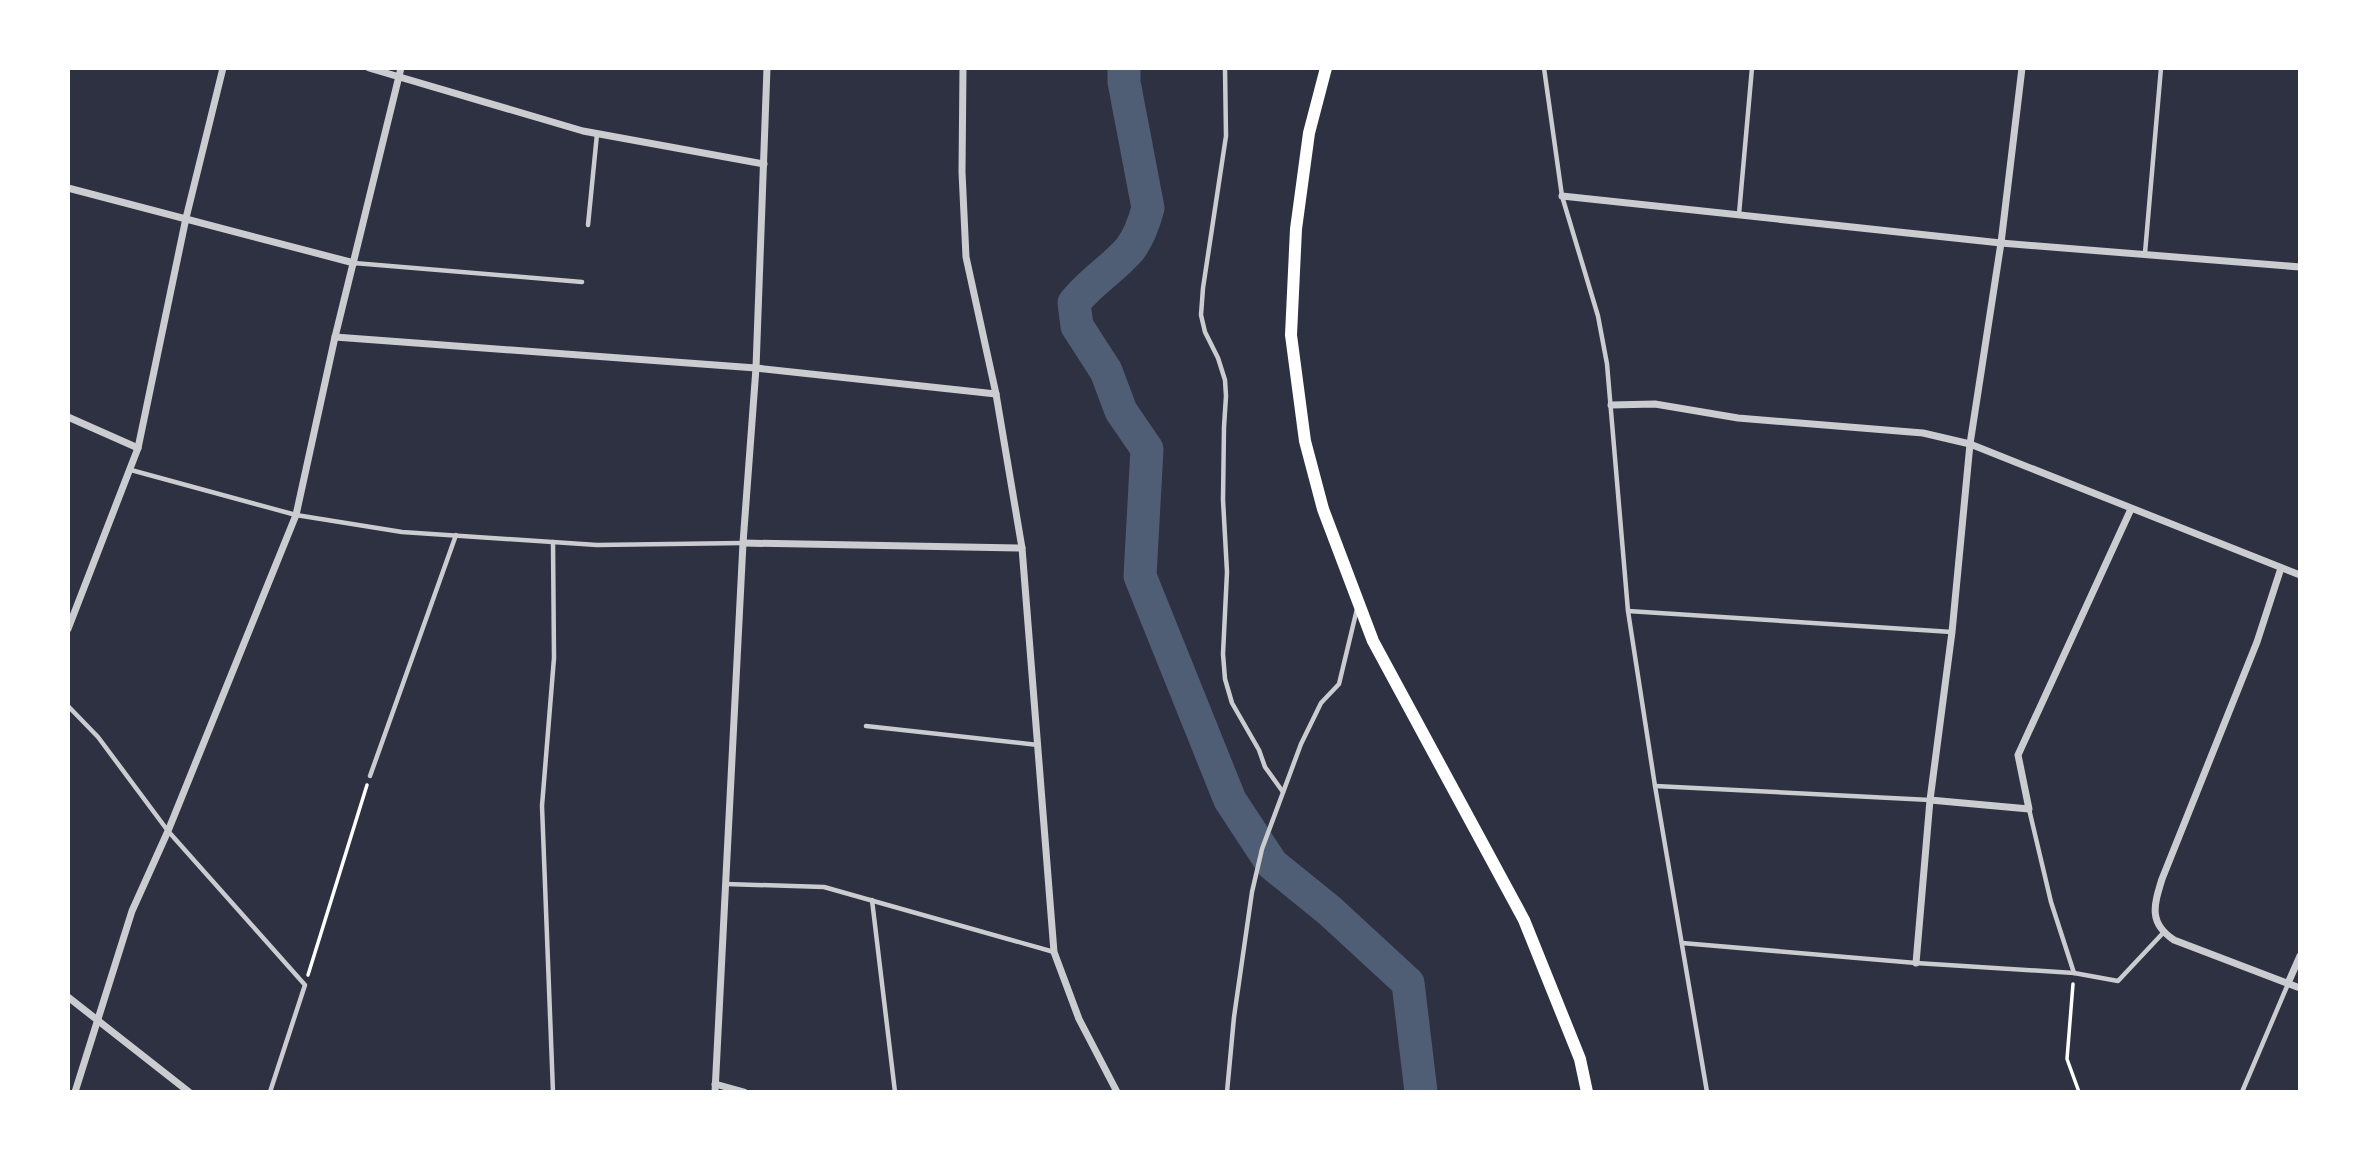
<svg xmlns="http://www.w3.org/2000/svg" width="2368" height="1160" font-family="'PT Sans',sans-serif">
<style>
.lines{fill:none;stroke-linecap:round;stroke-linejoin:round}
.river{stroke:#4f5d75;stroke-width:33}
.path{stroke:#fff;stroke-width:3.5}
.service{stroke:#caccd0;stroke-width:4.5}
.minor{stroke:#caccd0;stroke-width:7}
.secondary{stroke:#fff;stroke-width:12}
</style>
<rect width="100%" height="100%" fill="#2d3142"/>
<g class="lines">
<path class="river" d="M1124,68V82L1148,208C1144,223 1139,237 1130,249C1113,269 1090,282 1074,303L1077,326L1106,371L1121,411L1147,449L1140,576L1230,800L1272,864L1330,911L1408,983L1421,1092"/>
<g class="path">
<polyline points="308,975 367,785"/>
<polyline points="2073,984 2067,1059 2079,1092"/>
</g>
<g class="service">
<polyline points="1225,68 1226,136 1203,288 1201,315 1205,332 1218,358 1225,380 1226,396 1224,427 1223,500 1227,572 1223,654 1225,679 1232,703 1259,750 1265,767 1283,792"/>
<polyline points="1544,68 1562,196 1598,316 1607,364 1628,611 1655,786 1707,1092"/>
<polyline points="1739,214 1752,68"/>
<polyline points="588,225 597,134"/>
<polyline points="2145,253 2161,68"/>
<polyline points="354,263 582,282"/>
<polyline points="131,470 296,515 402,532 597,545 743,543"/>
<polyline points="553,542 554,658 542,806 553,1092"/>
<polyline points="1628,611 1952,632"/>
<polyline points="68,706 98,737 168,831 305,985 270,1092"/>
<polyline points="866,726 1038,745"/>
<polyline points="370,776 456,535"/>
<polyline points="1655,786 1930,800"/>
<polyline points="2029,809 2051,902 2074,973"/>
<polyline points="726,884 824,887 1054,952"/>
<polyline points="872,900 895,1092"/>
<polyline points="1682,943 1916,963 2074,973 2118,981 2163,933"/>
<polyline points="1227,1092 1234,1017 1252,892 1262,849 1301,744 1321,703 1339,684 1357,609"/>
<polyline points="2242,1092 2288,984"/>
</g>
<g class="minor">
<polyline points="369,68 583,131 764,164"/>
<polyline points="963,68 962,172 966,257 996,394 1022,548 1054,952 1079,1019 1117,1092"/>
<polyline points="68,188 354,263"/>
<polyline points="1562,196 2001,243 2300,267"/>
<polyline points="335,337 756,368 996,394"/>
<polyline points="1611,405 1655,404 1738,418 1923,433 1970,444 2300,575"/>
<polyline points="68,417 138,448"/>
<polyline points="743,543 1022,548"/>
<path d="M2281,568L2257,642L2162,879C2154,905 2148,923 2174,940L2300,988"/>
<polyline points="68,629 138,448 186,218 223,68"/>
<polyline points="1930,800 2029,809 2018,755 2131,509"/>
<polyline points="1916,963 1930,800 1952,632 1970,444 2001,243 2022,68"/>
<polyline points="2288,983 2300,956"/>
<polyline points="68,997 189,1092"/>
<polyline points="715,1084 744,1092"/>
<polyline points="75,1092 132,911 168,831 296,515 335,337 401,68"/>
<polyline points="715,1092 743,543 756,368 767,68"/>
</g>
<polyline class="secondary" points="1326,68 1309,133 1296,229 1291,335 1305,441 1323,509 1373,641 1524,920 1580,1059 1587,1092"/>
</g>
<rect width="2368" height="1160" fill="none" stroke="#ffffff" stroke-width="140"/>
</svg>
